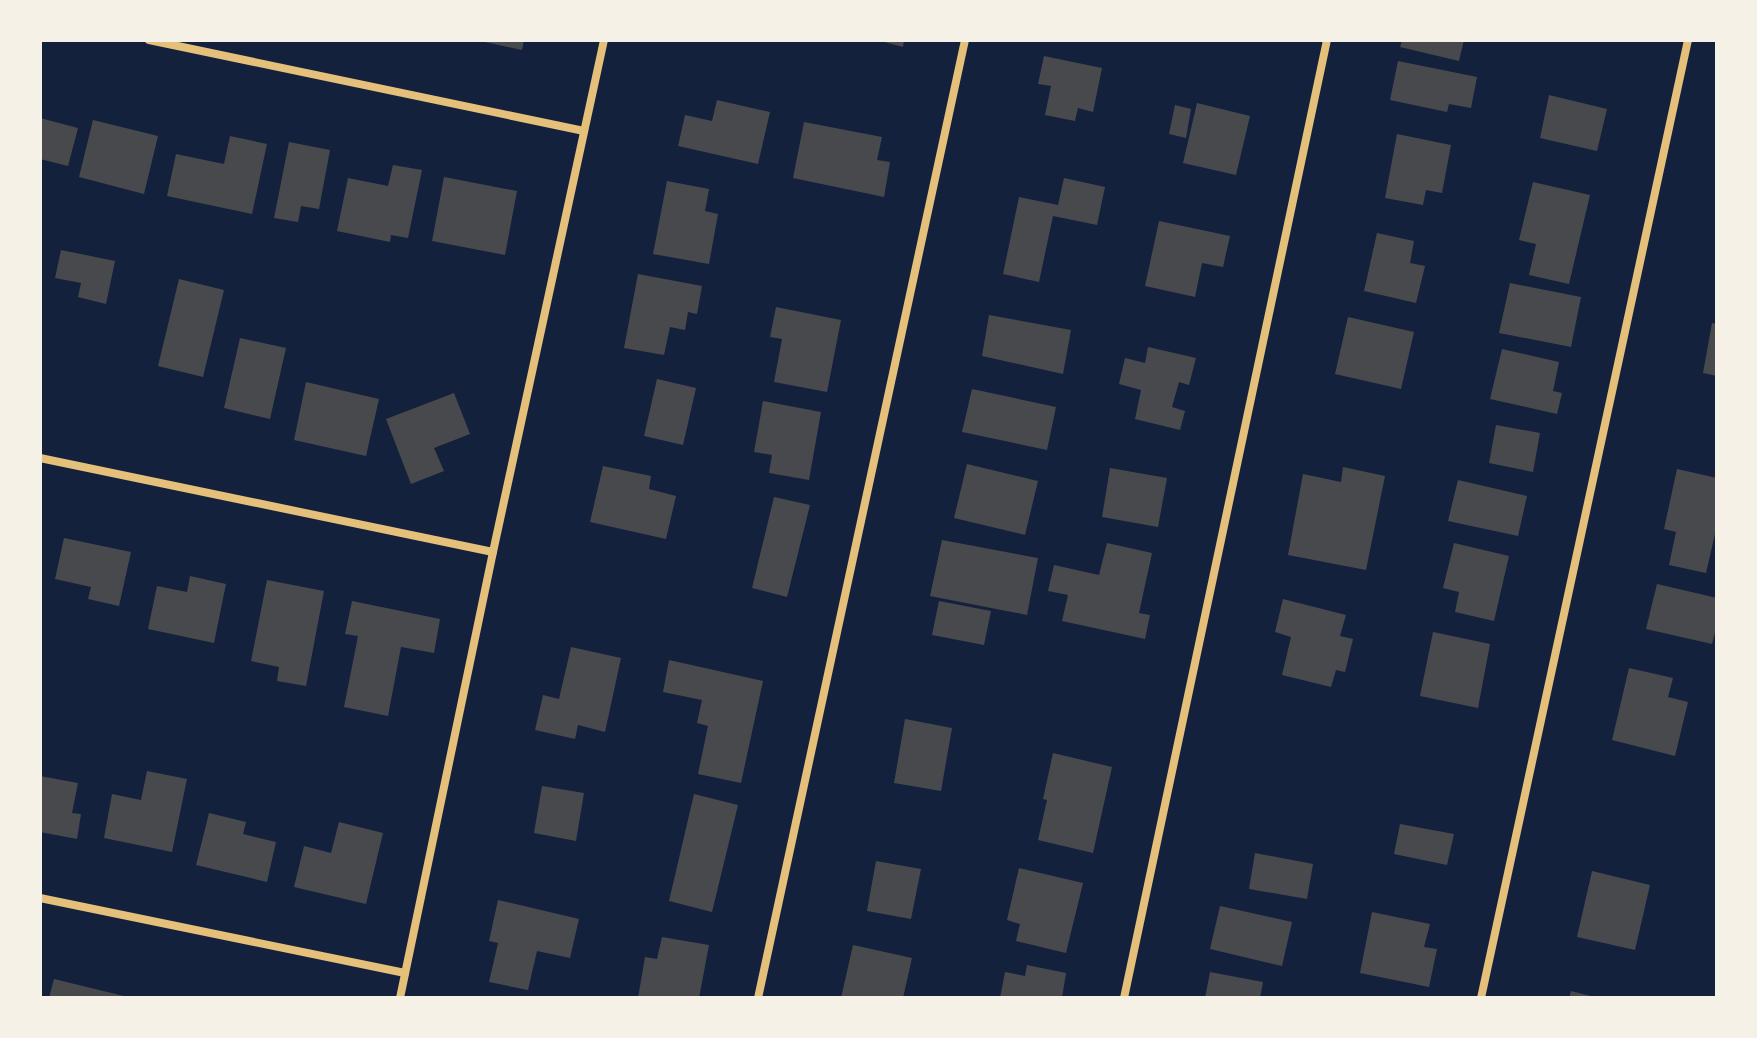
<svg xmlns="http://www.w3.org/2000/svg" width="1757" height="1038" font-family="Literata,serif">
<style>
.building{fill:#48494c}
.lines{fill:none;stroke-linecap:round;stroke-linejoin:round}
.minor{stroke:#e5c07b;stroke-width:8}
</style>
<rect width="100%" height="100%" fill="#14213d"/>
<g class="building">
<polygon points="476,40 524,40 522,50"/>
<polygon points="877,40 904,40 903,47"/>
<polygon points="1402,40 1464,40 1459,61 1400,47"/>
<polygon points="1044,56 1102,68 1093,112 1078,108 1075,121 1045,115 1051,86 1038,84"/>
<polygon points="1398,61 1477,77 1471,108 1449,104 1447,112 1390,100"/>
<polygon points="1549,95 1607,109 1597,151 1540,138"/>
<polygon points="717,100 770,112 758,164 678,146 685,115 712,121"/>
<polygon points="1197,103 1250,116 1236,175 1183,163"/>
<polygon points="1175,105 1191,109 1186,138 1169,134"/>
<polygon points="40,118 78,128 68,166 40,159"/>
<polygon points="93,120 158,136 144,194 79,177"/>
<polygon points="804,122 882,137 877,160 890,162 884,197 793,178"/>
<polygon points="1397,134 1451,145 1442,193 1426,190 1423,205 1385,198"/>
<polygon points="230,136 267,144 252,214 167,196 176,154 224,164"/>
<polygon points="289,142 330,150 319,209 301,206 298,222 274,218"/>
<polygon points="393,165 422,170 408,238 391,235 390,242 337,231 348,178 388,186"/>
<polygon points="444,177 517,191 505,255 432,241"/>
<polygon points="1064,178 1105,187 1097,225 1053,216 1039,282 1003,274 1019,197 1058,205"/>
<polygon points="667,181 709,189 705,211 718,214 709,264 653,254"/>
<polygon points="1533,182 1590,195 1569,284 1529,275 1536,244 1519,240"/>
<polygon points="1159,221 1230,236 1223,267 1202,263 1195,297 1145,286"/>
<polygon points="1377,233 1414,241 1410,263 1425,266 1416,303 1364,291"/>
<polygon points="61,250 115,261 106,304 78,297 81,283 55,278"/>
<polygon points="638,274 702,286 697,314 688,312 685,330 670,327 664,355 624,348"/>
<polygon points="179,279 224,290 203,377 158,366"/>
<polygon points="1510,283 1581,297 1571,347 1499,333"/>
<polygon points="776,307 841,320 827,392 774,382 782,339 770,337"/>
<polygon points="989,315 1071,330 1063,374 982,356"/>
<polygon points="1348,317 1414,332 1401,389 1335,374"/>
<polygon points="1712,323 1717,324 1717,376 1703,373"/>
<polygon points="240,338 286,348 270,419 224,408"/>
<polygon points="1148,347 1196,358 1189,385 1179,382 1172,407 1185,411 1180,430 1135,419 1141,390 1119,384 1125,358 1145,363"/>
<polygon points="1502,349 1559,362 1553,391 1562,393 1557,414 1490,399"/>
<polygon points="657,379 696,388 683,445 644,436"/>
<polygon points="306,382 379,399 366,456 294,440"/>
<polygon points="972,389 1056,407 1047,450 962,432"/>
<polygon points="454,393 470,434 434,448 444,471 411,484 386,419"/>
<polygon points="763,401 821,412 809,480 769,473 772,455 754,452"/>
<polygon points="1496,425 1540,433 1533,472 1489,463"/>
<polygon points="967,464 1038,481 1025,535 954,518"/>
<polygon points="603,466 651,476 649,489 676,496 666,539 590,522"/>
<polygon points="1343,467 1385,476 1366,570 1288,555 1303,474 1341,482"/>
<polygon points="1110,468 1167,478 1158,527 1102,517"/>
<polygon points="1677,469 1717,478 1717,525 1706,573 1669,565 1676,532 1664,529"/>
<polygon points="1458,480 1527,496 1518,536 1448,521"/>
<polygon points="774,497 810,505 787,597 752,588"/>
<polygon points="64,538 131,552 119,606 88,599 91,587 55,579"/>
<polygon points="942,540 1038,558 1027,615 930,596"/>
<polygon points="1107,543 1152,553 1139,613 1150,615 1145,639 1062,621 1068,595 1048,591 1054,565 1099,575"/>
<polygon points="1454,543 1509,556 1494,621 1455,612 1459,592 1443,588"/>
<polygon points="190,576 226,584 214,643 148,629 157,586 187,592"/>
<polygon points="267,580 324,591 306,686 277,681 279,667 251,661"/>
<polygon points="1657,584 1717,598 1717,625 1712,644 1646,629"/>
<polygon points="1283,599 1346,615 1340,636 1353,639 1345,672 1336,670 1331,687 1282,675 1291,637 1275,632"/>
<polygon points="352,601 440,619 434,653 401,647 388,716 344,707 358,636 345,634"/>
<polygon points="939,601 991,611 984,645 932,635"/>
<polygon points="1433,632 1490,644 1478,708 1420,696"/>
<polygon points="571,647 621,658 605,732 578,725 575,739 535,730 543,695 559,699"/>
<polygon points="669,660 763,681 741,783 698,774 708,726 697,723 702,700 663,692"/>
<polygon points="1629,668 1673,678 1668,697 1688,702 1675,756 1612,740"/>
<polygon points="905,719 952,728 941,791 894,783"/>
<polygon points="1053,753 1112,767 1093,853 1038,840 1047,800 1043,799"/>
<polygon points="147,771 187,779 172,852 104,838 112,794 141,800"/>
<polygon points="40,776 78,783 72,813 81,814 77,839 40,832"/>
<polygon points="542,786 584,793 576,841 534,833"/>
<polygon points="694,794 738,805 712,912 669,901"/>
<polygon points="209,813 246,822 243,834 276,842 267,882 196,865"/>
<polygon points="339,822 383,833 366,904 294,887 304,846 331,853"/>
<polygon points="1400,824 1454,834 1447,865 1394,854"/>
<polygon points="1255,853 1313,864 1307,899 1249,889"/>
<polygon points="876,861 921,869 911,919 867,911"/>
<polygon points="1019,868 1083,883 1066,953 1016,941 1020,924 1007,920"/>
<polygon points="1592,871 1650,885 1635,950 1577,937"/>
<polygon points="498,900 579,919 570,958 537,951 528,990 489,982 498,943 489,941"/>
<polygon points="1220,906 1292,922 1282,966 1210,949"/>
<polygon points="1372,912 1430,924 1424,947 1437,949 1429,987 1360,973"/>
<polygon points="662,937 709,945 699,998 638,998 645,957 657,959"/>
<polygon points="853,945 912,958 903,998 841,998"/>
<polygon points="1027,965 1066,973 1062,998 1000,998 1005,972 1025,976"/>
<polygon points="1210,972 1263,982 1260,998 1205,998"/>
<polygon points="54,979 128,997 128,998 49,998"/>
<polygon points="1571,991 1595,997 1595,998 1569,998"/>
</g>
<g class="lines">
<g class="minor">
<polyline points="149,40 584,131"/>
<polyline points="40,458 493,552"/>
<polyline points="40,898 405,973"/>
<polyline points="400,998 493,552 604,40"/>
<polyline points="758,998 965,40"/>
<polyline points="1124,998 1327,40"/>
<polyline points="1481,998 1688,40"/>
</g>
</g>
<rect width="1757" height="1038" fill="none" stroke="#f6f1e7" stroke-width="84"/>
</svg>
